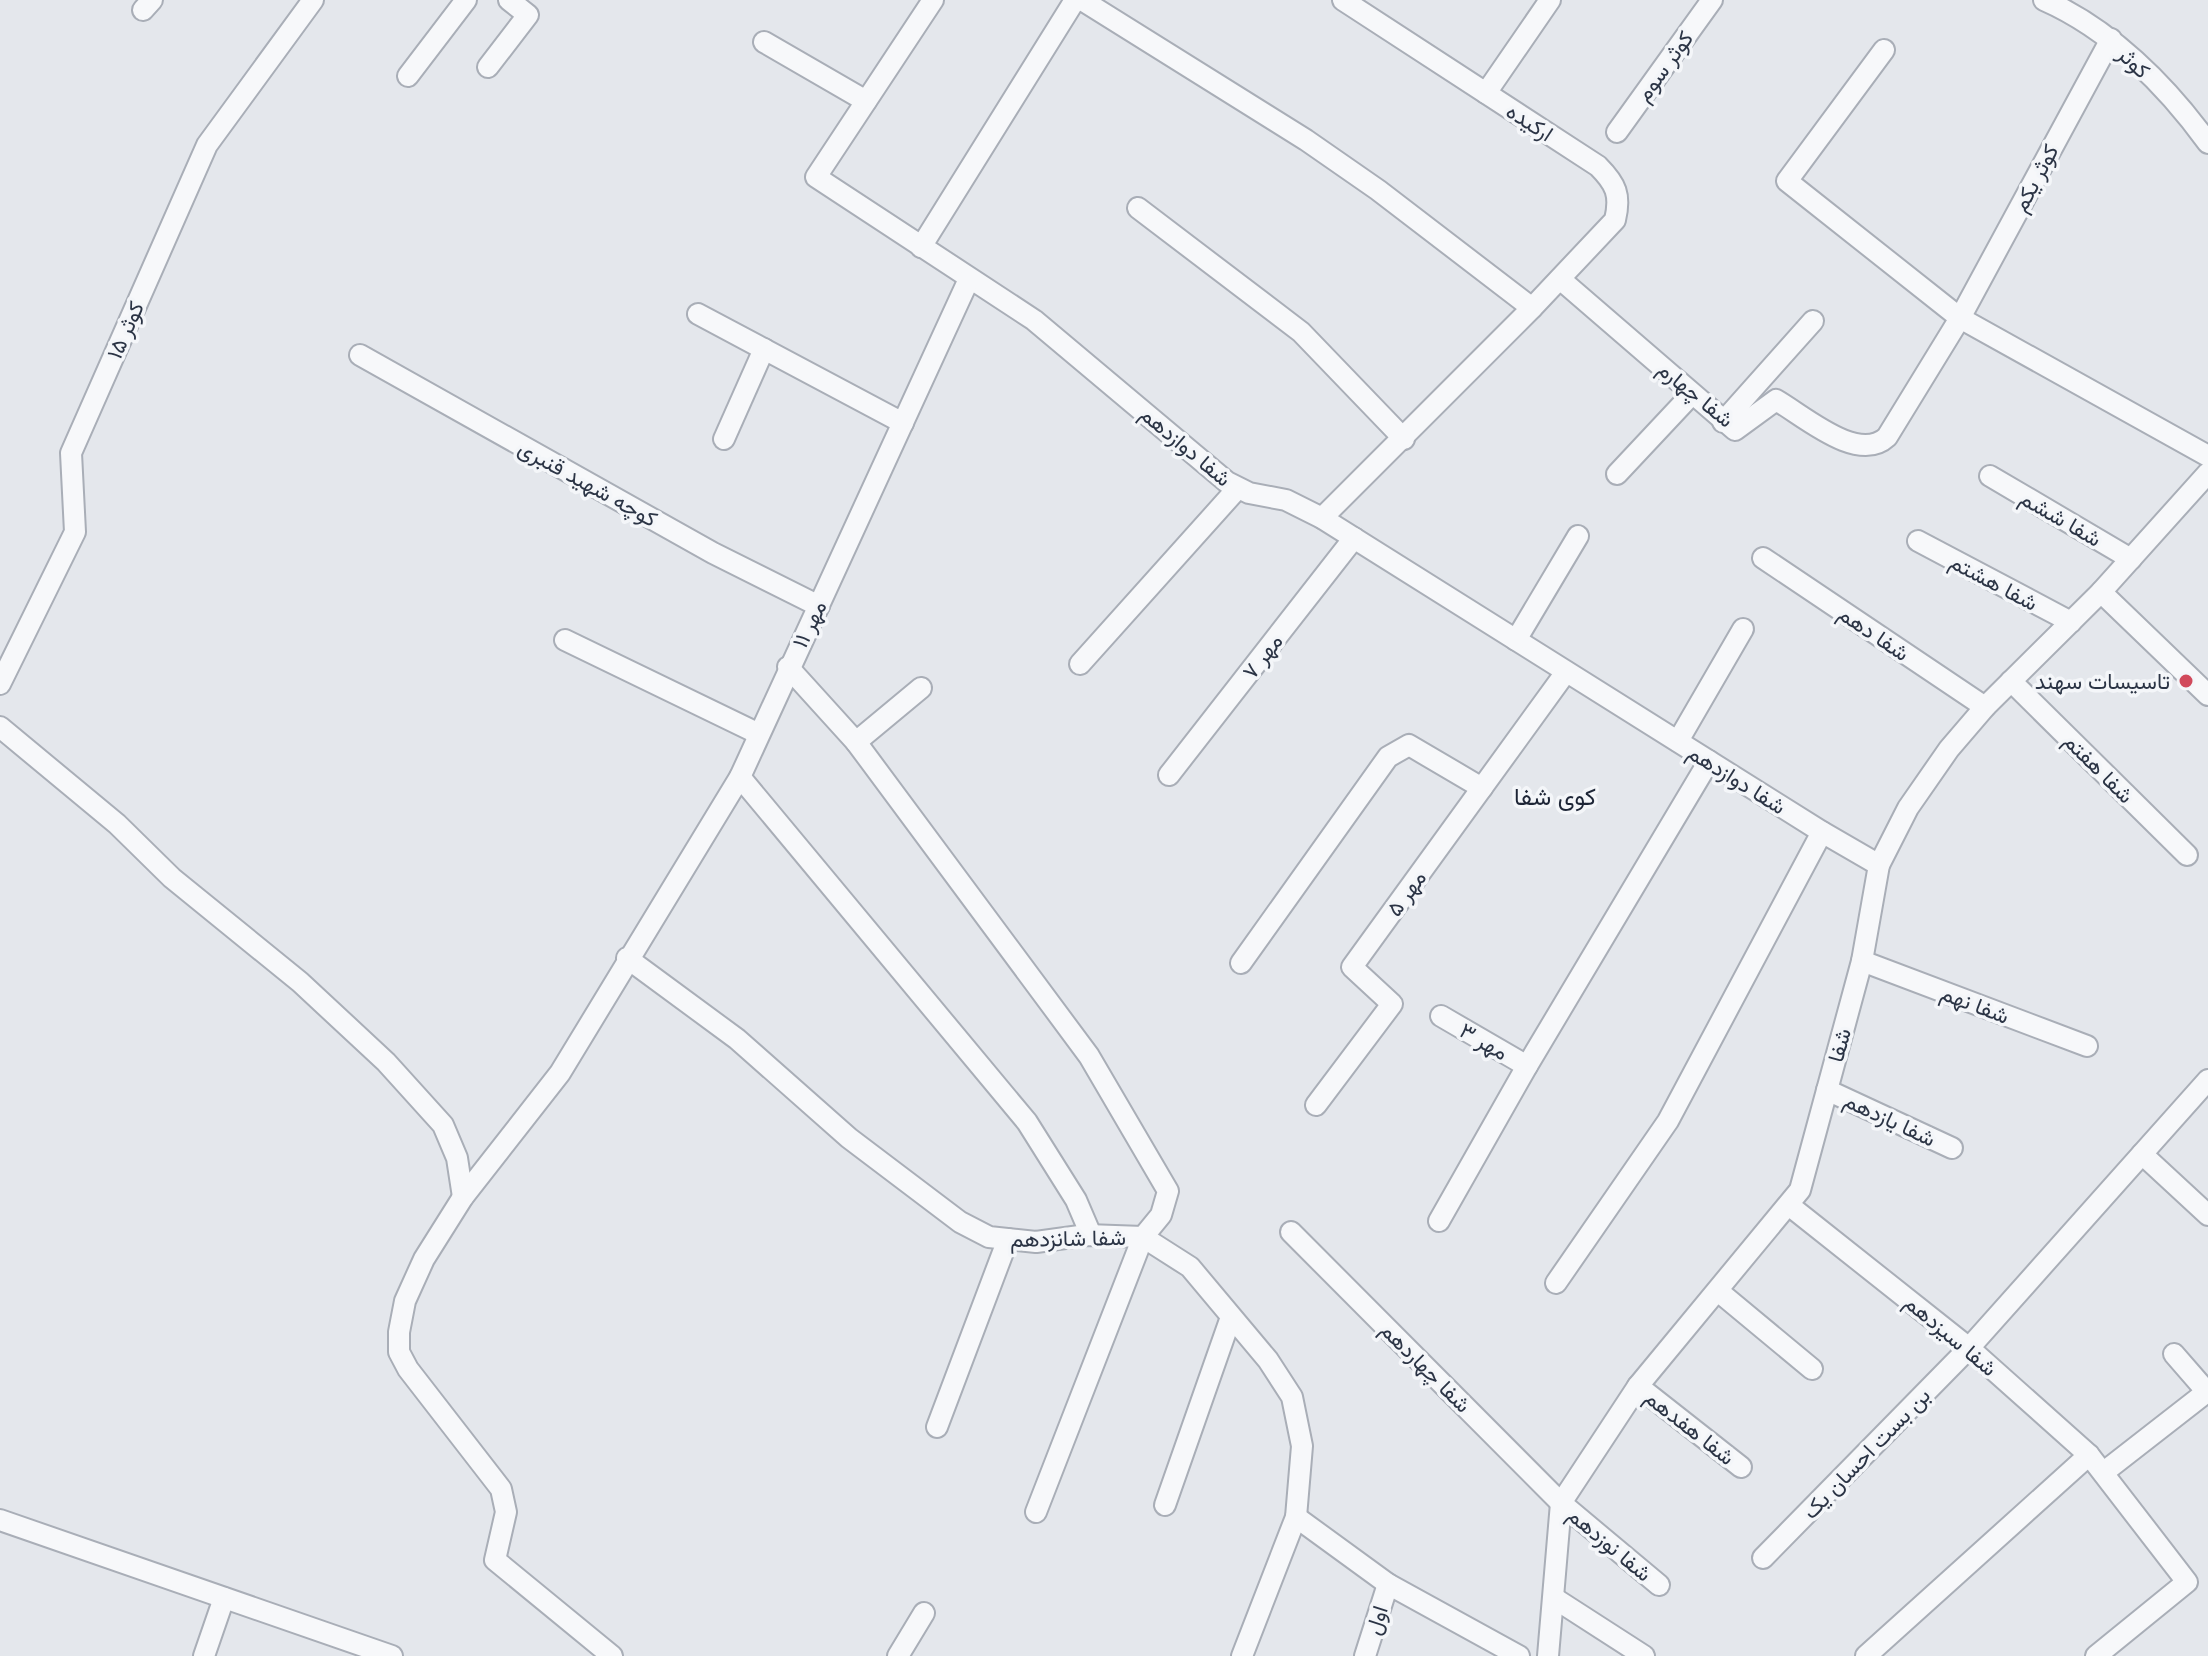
<svg xmlns="http://www.w3.org/2000/svg" width="2208" height="1656" font-family="Poppins,Vazirmatn,sans-serif">
<style>
.lines{fill:none;stroke-linecap:round;stroke-linejoin:round}
.minor-casing{stroke:#a9aeb7;stroke-width:24}
.minor{stroke:#f7f8fa;stroke-width:20}
.poi-dot{fill:#d1495b;stroke:#f4f6f9;stroke-width:3}
.labels{text-anchor:middle;stroke-width:7;stroke-linejoin:round;paint-order:stroke}
.street-label{font-size:22px;fill:#2b3445;stroke:#f4f6f9}
.poi-label{font-size:22px;fill:#2b3445;stroke:#f4f6f9;text-anchor:end}
.neighbourhood-label{font-size:24px;fill:#1d2536;stroke:#f4f6f9}
</style>
<rect width="100%" height="100%" fill="#e4e7ec"/>
<g class="lines">
<defs>
<g id="minor">
<polyline points="933,0 816,177 1034,320 1227,482 1249,493 1286,500 1322,518 1822,832 1879,865"/>
<polyline points="1082,0 1306,140 1378,190 1532,308"/>
<path d="M2044,0C2110,29 2166,85 2208,143"/>
<polyline points="143,10 152,0"/>
<polyline points="764,42 866,101"/>
<polyline points="1884,50 1787,181 1960,318 2208,456"/>
<polyline points="488,67 528,15 509,0"/>
<polyline points="408,76 466,0"/>
<polyline points="1486,93 1550,0"/>
<polyline points="1617,132 1712,0"/>
<polyline points="1138,208 1301,332 1404,439"/>
<polyline points="921,247 1075,0"/>
<path d="M1560,279L1735,430L1776,400C1804,416 1858,464 1887,437L1960,318L2111,39"/>
<polyline points="698,314 903,423"/>
<polyline points="360,355 713,553 819,606"/>
<polyline points="1723,422 1813,321"/>
<polyline points="724,439 764,349"/>
<polyline points="1617,474 1692,394"/>
<polyline points="1990,476 2131,559"/>
<path d="M1322,518L1532,308L1615,220C1621,195 1616,184 1598,166L1343,0"/>
<polyline points="1918,541 2071,622"/>
<polyline points="1763,558 1985,707"/>
<polyline points="2101,592 2208,695"/>
<polyline points="565,640 759,734"/>
<polyline points="1516,640 1578,536"/>
<polyline points="1080,664 1237,489"/>
<polyline points="788,667 856,742 1089,1056 1168,1191 1161,1215 1143,1237 1036,1512"/>
<polyline points="2011,681 2187,855"/>
<polyline points="0,684 75,532 71,453 207,145 313,0"/>
<polyline points="0,727 117,824 172,878 300,982 386,1062 443,1125 457,1158 463,1197"/>
<polyline points="1678,741 1743,629"/>
<polyline points="856,742 921,688"/>
<polyline points="1169,775 1354,538"/>
<polyline points="740,777 1027,1122 1076,1200 1091,1235"/>
<polyline points="627,958 737,1039 849,1138 960,1222 989,1237 1036,1242 1087,1235 1143,1237 1190,1267 1268,1360 1292,1397 1302,1446 1296,1517 1242,1656"/>
<polyline points="1862,961 2087,1046"/>
<polyline points="1241,963 1388,757 1409,745 1482,788"/>
<polyline points="1441,1016 1527,1066"/>
<polyline points="1827,1090 1952,1148"/>
<polyline points="1316,1105 1392,1004 1352,967 1566,672"/>
<polyline points="2142,1154 2208,1215"/>
<polyline points="1790,1206 1969,1348 2089,1455 2187,1582 2096,1656"/>
<polyline points="1439,1221 1527,1066 1709,761"/>
<polyline points="1291,1232 1561,1503 1659,1585"/>
<polyline points="1556,1283 1668,1121 1822,832"/>
<polyline points="1718,1291 1812,1369"/>
<polyline points="2174,1354 2207,1392"/>
<polyline points="1638,1386 1741,1467"/>
<polyline points="937,1427 1008,1239"/>
<polyline points="2104,1472 2208,1391"/>
<polyline points="1165,1505 1231,1317"/>
<polyline points="1296,1517 1388,1584 1519,1656"/>
<polyline points="0,1520 392,1656"/>
<polyline points="1763,1558 1969,1348 2208,1080"/>
<polyline points="1554,1598 1644,1656"/>
<polyline points="204,1656 224,1598"/>
<polyline points="612,1656 495,1560 506,1512 501,1489 408,1369 399,1352 399,1332 405,1301 424,1259 463,1197 560,1073 740,777 969,279"/>
<polyline points="898,1656 924,1613"/>
<polyline points="1365,1656 1388,1584"/>
<polyline points="1548,1656 1561,1503 1638,1386 1800,1190 1862,961 1879,865 1908,808 1949,749 1985,707 2101,592 2208,473"/>
<polyline points="1866,1656 2089,1455"/>
</g>
</defs>
<use href="#minor" class="minor-casing"/>
<use href="#minor" class="minor"/>
</g>
<circle class="poi-dot" cx="2186" cy="681" r="8"/>
<g class="labels">
<g class="street-label">
<text transform="translate(2134 62) rotate(44)" y="8">کوثر</text>
<text transform="translate(1664 66) rotate(-54)" y="8">کوثر سوم</text>
<text transform="translate(1530 122) rotate(33)" y="8">ارکیده</text>
<text transform="translate(2035 178) rotate(-62)" y="8">کوثر یکم</text>
<text transform="translate(125 330) rotate(-66)" y="8">کوثر ۱۵</text>
<text transform="translate(1696 394) rotate(39)" y="8">شفا چهارم</text>
<text transform="translate(1186 446) rotate(40)" y="8">شفا دوازدهم</text>
<text transform="translate(588 483) rotate(29)" y="8">کوچه شهید قنبری</text>
<text transform="translate(2061 518) rotate(30)" y="8">شفا ششم</text>
<text transform="translate(1994 582) rotate(28)" y="8">شفا هشتم</text>
<text transform="translate(809 624) rotate(-64)" y="8">مهر ۱۱</text>
<text transform="translate(1874 633) rotate(34)" y="8">شفا دهم</text>
<text transform="translate(1262 656) rotate(-52)" y="8">مهر ۷</text>
<text transform="translate(2099 768) rotate(45)" y="8">شفا هفتم</text>
<text transform="translate(1737 779) rotate(32)" y="8">شفا دوازدهم</text>
<text transform="translate(1406 893) rotate(-54)" y="8">مهر ۵</text>
<text transform="translate(1975 1004) rotate(21)" y="8">شفا نهم</text>
<text transform="translate(1484 1041) rotate(30)" y="8">مهر ۳</text>
<text transform="translate(1839 1045) rotate(-75)" y="8">شفا</text>
<text transform="translate(1890 1119) rotate(25)" y="8">شفا یازدهم</text>
<text transform="translate(1068 1238) rotate(-1)" y="8">شفا شانزدهم</text>
<text transform="translate(1951 1335) rotate(40)" y="8">شفا سیزدهم</text>
<text transform="translate(1426 1367) rotate(45)" y="8">شفا چهاردهم</text>
<text transform="translate(1690 1427) rotate(38)" y="8">شفا هفدهم</text>
<text transform="translate(1866 1453) rotate(-46)" y="8">بن بست احسان یک</text>
<text transform="translate(1610 1544) rotate(40)" y="8">شفا نوزدهم</text>
<text transform="translate(1376 1620) rotate(-72)" y="8">اول</text>
</g>
<g class="poi-label">
<text x="2170" y="689">تاسیسات سهند</text>
</g>
<g class="neighbourhood-label">
<text x="1555" y="805">کوی شفا</text>
</g>
</g>
</svg>
